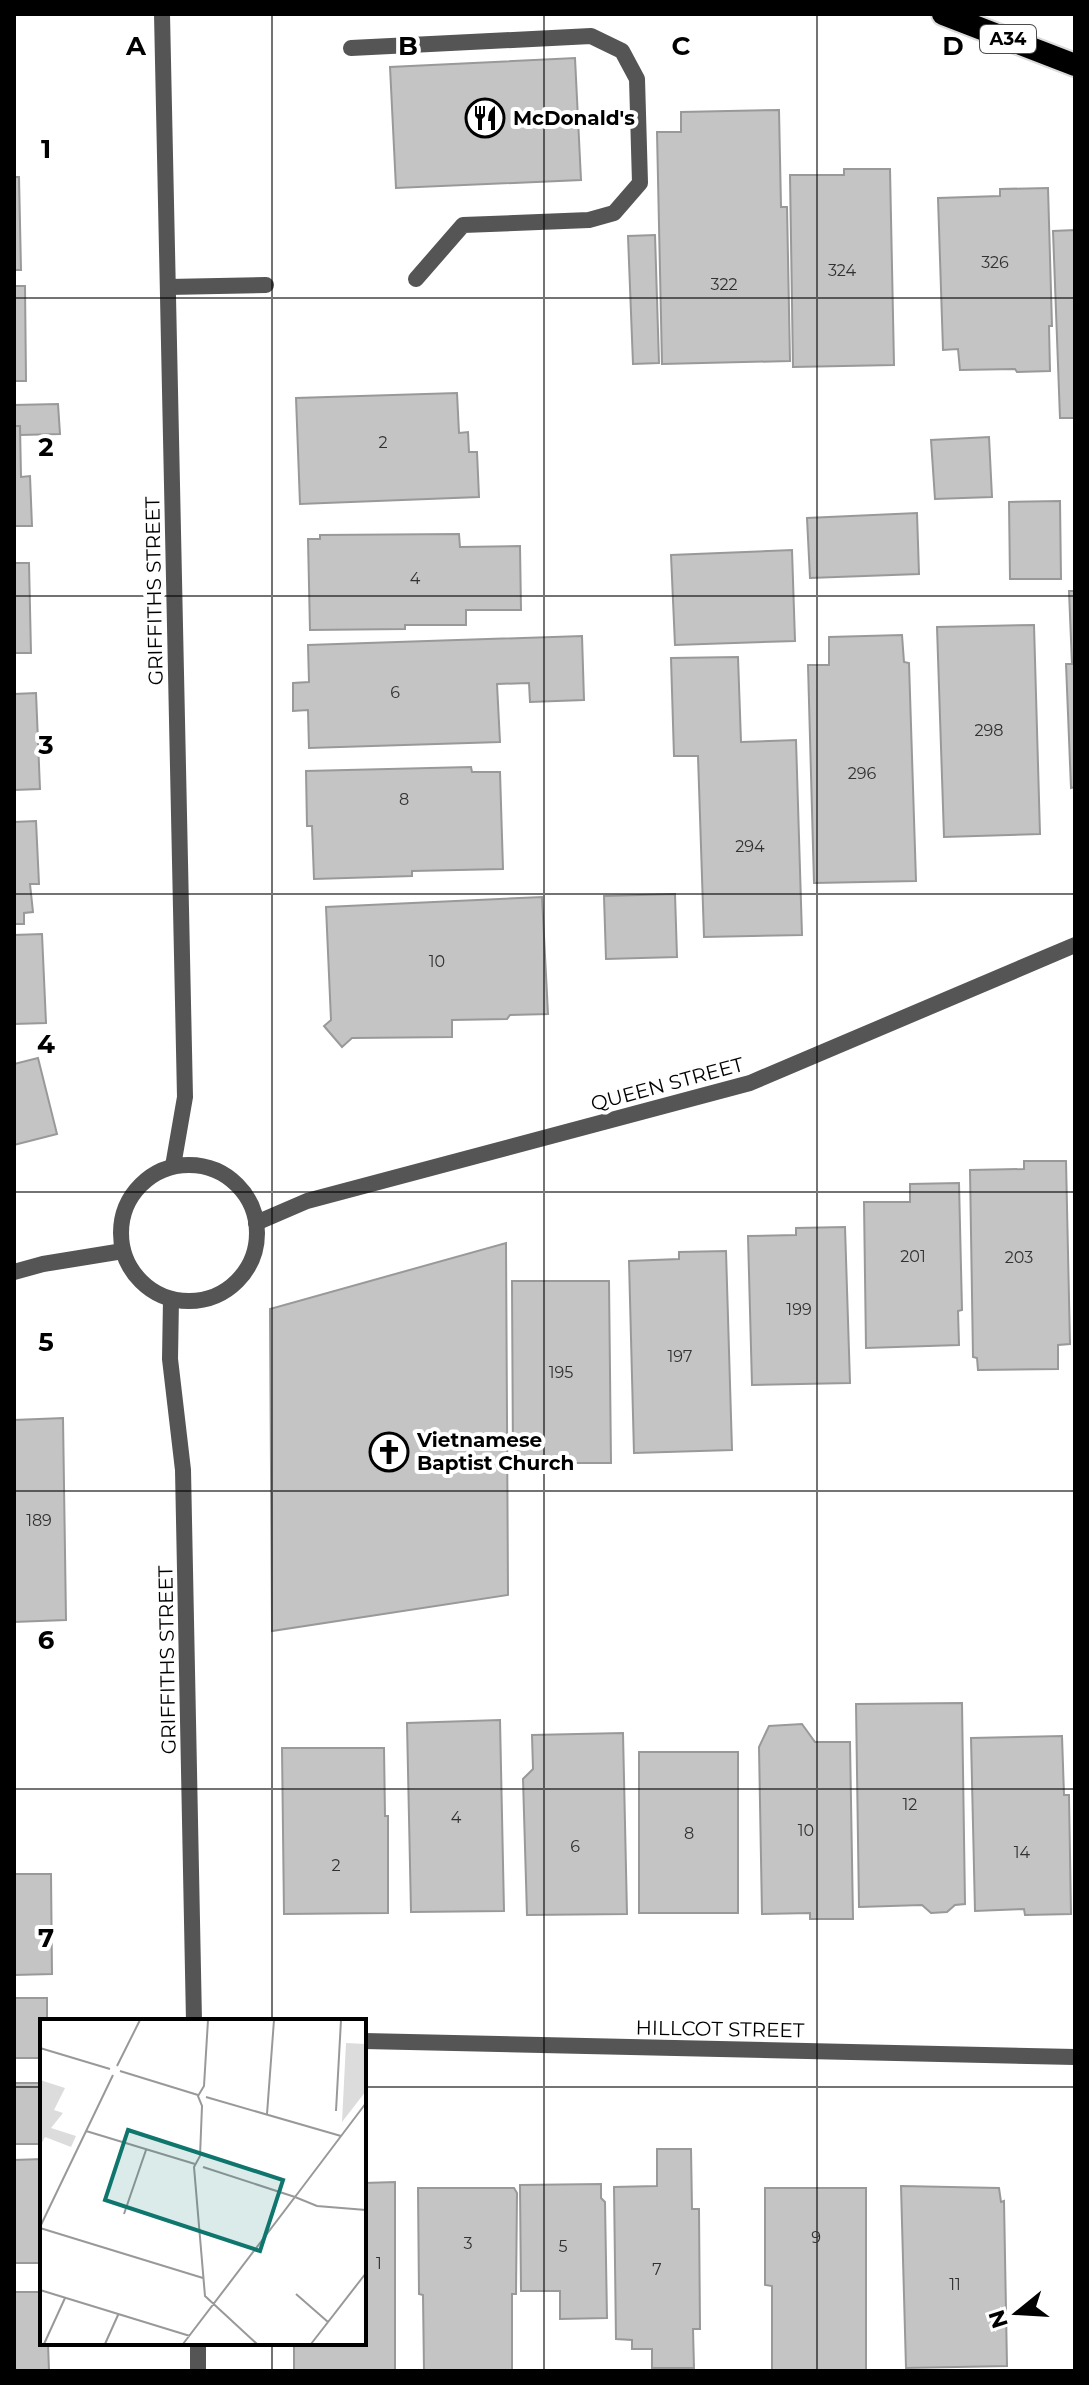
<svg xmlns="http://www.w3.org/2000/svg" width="1089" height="2385" font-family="Montserrat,sans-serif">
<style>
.building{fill:#c4c4c4;stroke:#999;stroke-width:2}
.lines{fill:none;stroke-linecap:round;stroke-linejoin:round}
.trunk-casing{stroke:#dbdbdb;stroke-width:26}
.service{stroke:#555;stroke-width:16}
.minor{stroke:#555;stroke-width:16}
.tertiary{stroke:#555;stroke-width:16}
.trunk{stroke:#000;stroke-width:22}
.grid{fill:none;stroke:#000;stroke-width:2;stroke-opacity:0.55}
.labels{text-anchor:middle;stroke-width:8;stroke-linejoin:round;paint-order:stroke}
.number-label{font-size:16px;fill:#313131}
.shield{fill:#fff;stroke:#4c4c4c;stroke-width:2}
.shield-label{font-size:18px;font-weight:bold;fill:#000}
.poi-label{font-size:20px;font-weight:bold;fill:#000;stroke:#fff;text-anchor:start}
.street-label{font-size:20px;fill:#000;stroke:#fff}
.inset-road{fill:none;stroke:#999;stroke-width:2}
.view{fill:#0f766e;fill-opacity:0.15;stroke:#0f766e;stroke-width:4}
.inset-edge{fill:none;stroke:#000;stroke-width:4}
.grid-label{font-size:26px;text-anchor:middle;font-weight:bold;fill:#000;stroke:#fff;stroke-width:8;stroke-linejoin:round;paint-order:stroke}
</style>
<rect width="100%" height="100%" fill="#fff"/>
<g class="building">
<polygon points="575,58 581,180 396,188 390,67"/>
<polygon points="779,110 781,207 787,207 790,361 662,364 657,132 681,132 681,112"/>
<polygon points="844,169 890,169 894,365 793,367 790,175 844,175"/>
<polygon points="14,177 19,177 21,270 14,270"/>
<polygon points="1048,188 1052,326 1049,326 1050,371 1017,372 1015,369 960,370 958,349 943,350 938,198 1000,196 1000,189"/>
<polygon points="1075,230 1075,418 1060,418 1053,231"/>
<polygon points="655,235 659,363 633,364 628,236"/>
<polygon points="14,286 25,286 26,381 14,381"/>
<polygon points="457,393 459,433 468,432 469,452 477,452 479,497 300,504 296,398"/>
<polygon points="58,404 60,434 20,435 20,426 14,426 14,405"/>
<polygon points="14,426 20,426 21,477 30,476 32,526 14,526"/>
<polygon points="989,437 992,497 935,499 931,440"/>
<polygon points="1060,501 1061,579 1010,579 1009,502"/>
<polygon points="917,513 919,574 810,578 807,518"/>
<polygon points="459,534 460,547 520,546 521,610 466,610 466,625 405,625 405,629 310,630 308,539 320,539 320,535"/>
<polygon points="792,550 795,641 675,645 671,555"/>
<polygon points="14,563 29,563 31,653 14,653"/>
<polygon points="1069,591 1075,591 1075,787 1071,788 1066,664 1072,664"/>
<polygon points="1034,625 1040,834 944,837 937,627"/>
<polygon points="902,635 904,662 909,663 916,881 814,883 808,665 829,665 829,637"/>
<polygon points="582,636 584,700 530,702 529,683 497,684 500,742 309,748 308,710 293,711 293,683 309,682 308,645"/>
<polygon points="738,657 741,742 796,740 802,935 704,937 698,756 674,756 671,658"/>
<polygon points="36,693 40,789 14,790 14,694"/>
<polygon points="471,767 472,772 500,772 503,869 412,871 412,876 314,879 312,826 307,826 306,771"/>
<polygon points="36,821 39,884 30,884 33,912 24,913 24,924 14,924 14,822"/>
<polygon points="675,894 677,957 606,959 604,896"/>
<polygon points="542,897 548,1014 510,1015 507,1019 452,1020 452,1037 352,1038 342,1047 324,1026 331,1020 326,907"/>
<polygon points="42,934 46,1023 14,1024 14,935"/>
<polygon points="38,1058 57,1134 14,1145 14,1064"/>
<polygon points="1024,1161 1066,1161 1070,1344 1058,1345 1058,1369 978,1370 977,1358 973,1357 970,1170 1024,1169"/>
<polygon points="959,1183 962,1310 958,1311 959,1345 866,1348 864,1202 910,1202 910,1184"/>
<polygon points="845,1227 850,1383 752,1385 748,1236 796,1235 796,1228"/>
<polygon points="506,1243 508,1595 272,1631 270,1309"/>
<polygon points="726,1251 732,1450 634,1453 629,1261 679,1259 679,1252"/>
<polygon points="512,1281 609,1281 611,1463 513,1463"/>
<polygon points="63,1418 66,1620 14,1622 14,1420"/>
<polygon points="962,1703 965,1904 955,1905 947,1912 931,1913 922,1905 859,1907 856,1704"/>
<polygon points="500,1720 504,1911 411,1912 407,1723"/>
<polygon points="802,1724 815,1742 850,1742 853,1919 810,1919 810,1913 762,1914 759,1747 769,1726"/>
<polygon points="623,1733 627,1914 527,1915 523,1779 533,1769 532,1735"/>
<polygon points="1062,1736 1064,1795 1069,1795 1071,1914 1025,1915 1024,1909 975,1911 971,1738"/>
<polygon points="282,1748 384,1748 385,1816 388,1816 388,1913 284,1914"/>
<rect x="639" y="1752" width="99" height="161"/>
<polygon points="14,1874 51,1874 52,1974 14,1975"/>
<polygon points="14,1998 47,1998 47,2021 42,2021 42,2058 14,2058"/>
<rect x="14" y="2083" width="28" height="61"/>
<polygon points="657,2149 691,2149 692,2209 699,2209 700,2329 693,2329 694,2368 652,2368 652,2349 632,2349 632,2340 616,2339 614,2187 657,2186"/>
<polygon points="42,2159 42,2263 14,2263 14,2160"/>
<polygon points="395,2182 395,2371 294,2371 294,2343 364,2343 364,2183"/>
<polygon points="601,2184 601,2198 605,2202 607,2318 560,2319 560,2291 521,2291 520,2185"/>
<polygon points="901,2186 999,2188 1001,2202 1004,2201 1007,2366 906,2368"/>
<polygon points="418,2188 514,2188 517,2193 516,2294 512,2294 512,2371 424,2371 423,2295 419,2294"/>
<polygon points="765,2188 866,2188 866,2371 772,2371 772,2286 765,2285"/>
<polygon points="14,2292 42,2292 42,2343 48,2343 49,2371 14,2371"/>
</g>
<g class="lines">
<defs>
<polyline id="trunk" points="943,14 1075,65"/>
</defs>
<use href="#trunk" class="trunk-casing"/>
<g class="service">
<polyline points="351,48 591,36 622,51 637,79 640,183 614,213 589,220 463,225 416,279"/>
<polyline points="168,287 266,285"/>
</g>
<g class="minor">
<polyline points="162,14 185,1097 173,1166"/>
<polyline points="171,1299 170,1359 183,1470 194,2021"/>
<polyline points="364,2041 1075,2057"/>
<polyline points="198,2343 198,2371"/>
</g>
<g class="tertiary">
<circle cx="189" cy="1233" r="68"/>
<polyline points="256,1223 307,1201 750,1083 1075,945"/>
<polyline points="14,1272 43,1264 123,1251"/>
</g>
<use href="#trunk" class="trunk"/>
</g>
<path class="grid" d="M272,14V2021M544,14V2371M817,14V2371M14,298H1075M14,596H1075M14,894H1075M14,1192H1075M14,1491H1075M14,1789H1075M14,2087H42M364,2087H1075M272,2343V2371"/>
<defs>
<symbol id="restaurant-ring" viewBox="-11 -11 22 22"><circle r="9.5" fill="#fff" stroke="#000" stroke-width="1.5"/><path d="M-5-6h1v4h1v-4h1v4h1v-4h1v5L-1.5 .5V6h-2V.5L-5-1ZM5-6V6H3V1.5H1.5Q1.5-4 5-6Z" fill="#000"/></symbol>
<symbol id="church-ring" viewBox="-11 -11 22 22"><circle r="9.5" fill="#fff" stroke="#000" stroke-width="1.5"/><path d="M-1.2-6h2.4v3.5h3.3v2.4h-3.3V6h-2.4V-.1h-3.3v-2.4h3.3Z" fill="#000"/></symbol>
</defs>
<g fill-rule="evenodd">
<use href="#restaurant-ring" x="463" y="96" width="44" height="44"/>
<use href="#church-ring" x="367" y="1430" width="44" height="44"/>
</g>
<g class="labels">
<g class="number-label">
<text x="995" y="268">326</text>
<text x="842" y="276">324</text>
<text x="724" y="290">322</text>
<text x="383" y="448">2</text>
<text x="415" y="584">4</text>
<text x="395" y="698">6</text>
<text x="989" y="736">298</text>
<text x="862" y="779">296</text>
<text x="404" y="805">8</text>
<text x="750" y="852">294</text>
<text x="437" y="967">10</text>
<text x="913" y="1262">201</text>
<text x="1019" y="1263">203</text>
<text x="799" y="1315">199</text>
<text x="680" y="1362">197</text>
<text x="561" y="1378">195</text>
<text x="39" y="1526">189</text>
<text x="910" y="1810">12</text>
<text x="456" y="1823">4</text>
<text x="806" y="1836">10</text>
<text x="689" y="1839">8</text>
<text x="575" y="1852">6</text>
<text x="1022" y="1858">14</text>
<text x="336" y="1871">2</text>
<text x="816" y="2243">9</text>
<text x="468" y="2249">3</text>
<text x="563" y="2252">5</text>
<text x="379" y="2269">1</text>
<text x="657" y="2275">7</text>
<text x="955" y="2290">11</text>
</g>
<rect class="shield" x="980" y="25" width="56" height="28" rx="6"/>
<g class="shield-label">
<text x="1008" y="45">A34</text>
</g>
<g class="poi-label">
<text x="513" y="125">McDonald's</text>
<text x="417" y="1447">Vietnamese<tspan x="417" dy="23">Baptist Church</tspan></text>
</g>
<g class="street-label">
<text transform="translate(154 591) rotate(-91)" y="7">GRIFFITHS STREET</text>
<text transform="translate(667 1084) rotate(-15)" y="7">QUEEN STREET</text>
<text transform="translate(167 1660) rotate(-91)" y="7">GRIFFITHS STREET</text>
<text transform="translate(720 2029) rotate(1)" y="7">HILLCOT STREET</text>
</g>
</g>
<g transform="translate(40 2019)">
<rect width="326" height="326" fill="#fff"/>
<path d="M306,24L326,25V72L302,103ZM0,61L25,69L14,91L23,94L11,109L36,117L31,128L5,118L0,127Z" fill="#dcdcdc"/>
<path class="inset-road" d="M168,1L164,67L158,77L162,87L160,137L154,148L165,277L217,325M0,29L70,50M77,47L100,1M80,52L158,76M166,78L301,117M296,92L301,1M227,95L234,1M46,112L155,145M163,148L255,178M255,178L326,84M84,195L106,131M0,208L73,56M0,209L163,259M0,271L150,317M256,275L288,303M4,325L25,279M65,325L78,296M143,325L255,178L277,187L326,191M271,325L326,254"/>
<path class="view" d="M88,111L243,161L220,232L65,181Z"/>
<rect width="326" height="326" class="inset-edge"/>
</g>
<g class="grid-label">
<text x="136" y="55">A</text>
<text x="408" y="55">B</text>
<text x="681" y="55">C</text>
<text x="953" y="55">D</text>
<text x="46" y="158">1</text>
<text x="46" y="456">2</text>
<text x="46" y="754">3</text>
<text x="46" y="1053">4</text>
<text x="46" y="1351">5</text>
<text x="46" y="1649">6</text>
<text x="46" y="1947">7</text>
</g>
<rect width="1089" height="2385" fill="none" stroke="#000000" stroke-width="32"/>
<g transform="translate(1017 2313) rotate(252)" stroke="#ffffff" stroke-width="6" paint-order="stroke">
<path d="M0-6L14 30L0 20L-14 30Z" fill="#000000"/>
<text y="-12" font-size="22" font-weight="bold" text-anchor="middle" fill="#000000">N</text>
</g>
</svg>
